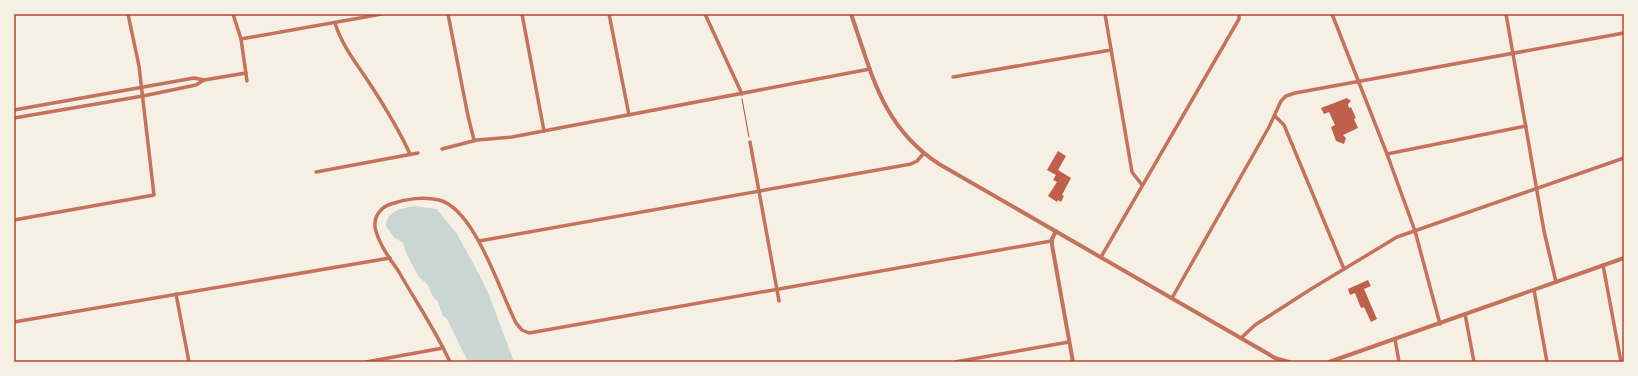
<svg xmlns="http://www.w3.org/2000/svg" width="1638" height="376" font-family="'Archivo Narrow',sans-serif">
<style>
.water{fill:#c9d6d2}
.building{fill:#bf614a}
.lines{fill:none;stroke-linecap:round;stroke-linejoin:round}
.path{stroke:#b5482f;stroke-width:1}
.minor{stroke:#c5725c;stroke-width:3.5}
.tertiary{stroke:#c5725c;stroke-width:4}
.neatline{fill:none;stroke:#b5482f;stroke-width:1.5}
</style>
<rect width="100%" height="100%" fill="#f6efe4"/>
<path class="water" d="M414,206L437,209L457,234L480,276L489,295L514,362H468L447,319L443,316L438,302L432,295L428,285L419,277L407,255L403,243L394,237L386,226C387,210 401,209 414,206Z"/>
<g class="building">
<polygon points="1347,98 1351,101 1348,104 1349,108 1351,107 1356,118 1354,119 1358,128 1343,135 1346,138 1344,144 1336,141 1331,127 1335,125 1329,112 1324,114 1321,108"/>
<polygon points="1058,151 1066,156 1058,170 1071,178 1062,195 1064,196 1061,202 1058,200 1057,202 1048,196 1057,182 1053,180 1056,175 1047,170"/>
<polygon points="1368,280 1371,286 1364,289 1377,319 1371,322 1364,307 1361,308 1355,293 1350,295 1348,289"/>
</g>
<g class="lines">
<polyline class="path" points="742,99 749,137"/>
<g class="minor">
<polyline points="233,14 241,39 247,81"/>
<polyline points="448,14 468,116 474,140"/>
<polyline points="522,14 544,131"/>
<polyline points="609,14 629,115"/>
<polyline points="705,14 742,94"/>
<polyline points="1105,14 1132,172 1142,185"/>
<polyline points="1332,14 1387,154 1415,231 1440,324"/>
<polyline points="1506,14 1544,231 1556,282"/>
<path d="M335,23C342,46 357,64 370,84C385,107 399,130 410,154"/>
<polyline points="241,39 382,14"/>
<polyline points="953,77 1111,50"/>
<polyline points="14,110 194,78 204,80"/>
<polyline points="1275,116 1284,125 1344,269"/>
<polyline points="14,118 143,96 196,85 204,80 246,73"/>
<polyline points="750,142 779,301"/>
<polyline points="442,149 477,140 512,137 870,69"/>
<polyline points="1387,154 1526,126"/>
<polyline points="316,172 418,153"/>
<polyline points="14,220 154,195 139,66 128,14"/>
<polyline points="479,241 911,164 917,161 924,153"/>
<polyline points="1101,257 1239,19 1239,14"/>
<polyline points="1603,265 1621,362"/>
<polyline points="1534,290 1547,362"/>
<polyline points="176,294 189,362"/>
<polyline points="1172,298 1269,127 1281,101 1286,96 1295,93 1624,33"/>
<polyline points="1465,314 1474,362"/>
<polyline points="14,322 390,258"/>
<polyline points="1241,338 1255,325 1311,289 1397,237 1624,158"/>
<polyline points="1395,339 1399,362"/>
<polyline points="366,362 443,348"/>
<path d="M450,362C436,331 416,302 399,272C390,259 378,243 375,227C374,216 381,207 391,204C405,199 424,196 439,200C475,209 500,292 516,323L522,330L529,333L1051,241"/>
<polyline points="955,362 1069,342"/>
</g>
<g class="tertiary">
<path d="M851,14C872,74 882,127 939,164L1265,352L1275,358L1289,362"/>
<polyline points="1056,231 1052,239 1052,245 1073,362"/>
<polyline points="1329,362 1624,258"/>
</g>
</g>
<rect width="1638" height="376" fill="none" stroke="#f6efe4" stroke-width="30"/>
<rect x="15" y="15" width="1608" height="346" class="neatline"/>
</svg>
